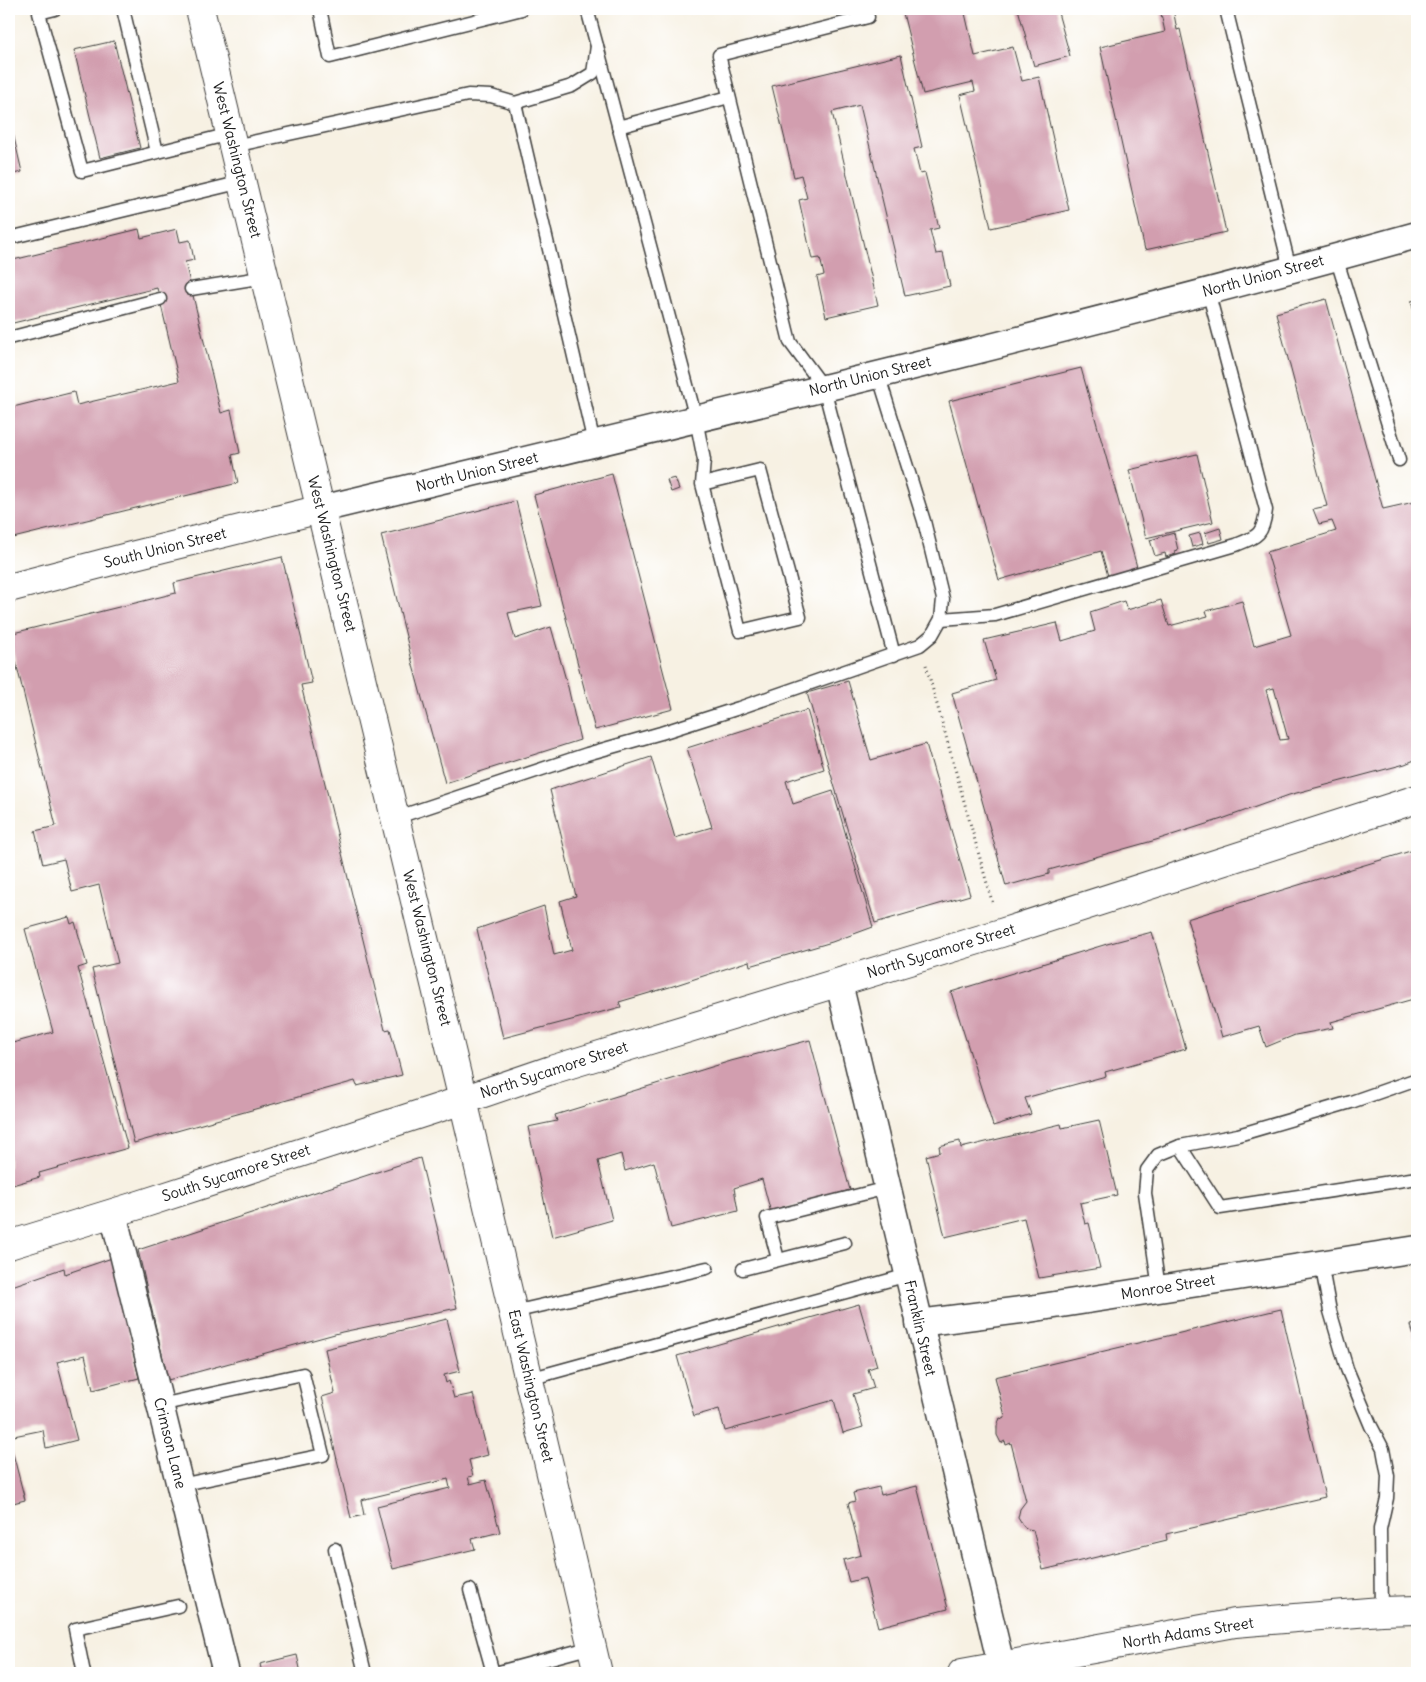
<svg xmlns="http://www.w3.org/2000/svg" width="1426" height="1682" font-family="Delius,sans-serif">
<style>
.building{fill:#d29eaf;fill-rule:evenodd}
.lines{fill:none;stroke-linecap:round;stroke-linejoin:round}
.service-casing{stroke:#3d3c3a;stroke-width:15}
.minor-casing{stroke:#3d3c3a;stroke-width:29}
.tertiary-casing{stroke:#3d3c3a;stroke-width:30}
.secondary-casing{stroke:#3d3c3a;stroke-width:30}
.primary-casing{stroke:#3d3c3a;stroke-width:30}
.path{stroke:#3d3c3a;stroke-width:3;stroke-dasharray:1 4;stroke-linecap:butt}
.service{stroke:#fff;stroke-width:12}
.minor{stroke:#fff;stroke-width:26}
.tertiary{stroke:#fff;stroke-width:28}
.secondary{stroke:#fff;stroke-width:28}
.primary{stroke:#fff;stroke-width:28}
.labels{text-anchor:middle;stroke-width:4;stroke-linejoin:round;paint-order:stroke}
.street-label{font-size:15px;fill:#1c1c1c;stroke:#fff}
</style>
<rect width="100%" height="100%" fill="#fff"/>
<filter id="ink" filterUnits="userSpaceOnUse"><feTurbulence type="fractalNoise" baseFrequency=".02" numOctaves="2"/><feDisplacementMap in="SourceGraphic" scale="10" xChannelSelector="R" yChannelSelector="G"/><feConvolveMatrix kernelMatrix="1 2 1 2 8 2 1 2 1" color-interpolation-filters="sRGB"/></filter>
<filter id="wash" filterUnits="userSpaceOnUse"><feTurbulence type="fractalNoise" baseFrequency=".0096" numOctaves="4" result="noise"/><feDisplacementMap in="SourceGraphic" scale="20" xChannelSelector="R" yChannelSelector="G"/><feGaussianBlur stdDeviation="1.12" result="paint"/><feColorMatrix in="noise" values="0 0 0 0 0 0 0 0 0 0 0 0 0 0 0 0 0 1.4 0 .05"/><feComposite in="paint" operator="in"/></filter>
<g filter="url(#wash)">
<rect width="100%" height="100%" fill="#f7f1e3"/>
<g id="blocks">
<g class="building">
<polygon points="902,9 964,9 975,56 1013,47 1022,81 1039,77 1069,210 991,228 960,95 975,91 973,82 923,94"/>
<polygon points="1018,9 1057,9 1070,56 1034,66"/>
<polygon points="1160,9 1173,9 1177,30 1180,29 1226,232 1145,250 1100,47 1165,32"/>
<polygon points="114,41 140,148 100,158 74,50"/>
<polygon points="901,55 922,147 914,149 920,174 925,173 939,228 930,230 936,254 943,253 950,286 905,296 860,105 832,112 878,305 826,317 817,277 824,275 820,258 812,259 799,200 807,198 801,175 794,177 772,86"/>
<polygon points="9,116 22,172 9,175"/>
<polygon points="139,229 141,238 177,229 180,242 190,240 194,260 185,262 221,413 231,410 240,453 232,455 238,483 9,539 9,408 74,392 77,405 179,381 157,288 9,324 9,261"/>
<path d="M1326,299L1383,509L1414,502L1416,508L1417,507V759L1405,764L1289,795L1222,819L1156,840L1049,870V874L1006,886L952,693L996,680L984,640L1057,623L1062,641L1095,631L1090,612L1124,601L1127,610L1161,600L1169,626L1208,616L1206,611L1242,601L1254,646L1291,635L1267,552L1336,531L1332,521L1319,524L1313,509L1327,506L1276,313ZM1274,688L1288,739L1280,740L1266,690Z"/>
<polygon points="1417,300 1417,322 1411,301"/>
<polygon points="1081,368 1137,567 1108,576 1101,551 999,580 949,401"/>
<polygon points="1197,454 1213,522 1146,538 1129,470"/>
<polygon points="612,474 673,709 595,730 534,495"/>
<polygon points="675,478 679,489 671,492 667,480"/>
<polygon points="516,501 542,606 508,613 515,639 551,627 568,687 580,740 445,783 414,669 381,535"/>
<polygon points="1220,528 1223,539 1209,543 1205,533"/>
<polygon points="1174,533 1178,550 1175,551 1176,554 1166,557 1165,553 1155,556 1150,540"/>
<polygon points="1200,533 1203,544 1192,547 1189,536"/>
<polygon points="282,557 312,683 301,685 385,1030 390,1029 402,1075 357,1086 355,1081 134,1143 92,969 118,963 99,885 72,892 64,859 43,864 35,831 56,826 9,634 176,593 174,583"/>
<polygon points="848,681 871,760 926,744 970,895 875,923 807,693"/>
<polygon points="807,710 824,769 786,781 793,804 833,791 873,927 832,942 750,966 749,961 673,986 619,1002 621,1007 503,1038 477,929 544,906 554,955 572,950 560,901 576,896 550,790 651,757 675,838 712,827 687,748"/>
<polygon points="1417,849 1417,998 1331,1022 1333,1028 1295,1035 1266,1047 1259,1026 1222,1037 1187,919"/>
<polygon points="69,917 71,924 75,922 87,965 78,968 128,1148 39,1173 40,1177 9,1186 9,1044 53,1032 25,929"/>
<polygon points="1152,932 1186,1049 1105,1072 1106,1076 1025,1098 1031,1114 993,1126 951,992 1107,944"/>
<polygon points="810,1040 850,1190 771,1213 762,1179 734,1188 738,1211 671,1228 654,1162 625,1171 621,1154 598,1161 612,1220 552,1237 528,1127 557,1121 555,1115 731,1061"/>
<polygon points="1099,1120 1117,1195 1080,1203 1085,1224 1089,1223 1100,1268 1039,1278 1024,1218 945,1237 926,1156 940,1152 939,1146 960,1141 961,1148 1061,1124 1062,1128"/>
<polygon points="420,1158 457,1308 342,1332 168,1380 138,1250"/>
<polygon points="112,1258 139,1378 93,1390 85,1355 57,1362 77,1440 46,1448 43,1430 9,1437 9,1287 64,1268 65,1274"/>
<polygon points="859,1304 877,1366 868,1369 874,1388 853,1394 863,1427 843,1433 834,1400 725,1431 719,1409 694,1416 677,1356"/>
<polygon points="1281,1309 1325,1497 1166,1534 1167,1540 1043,1570 1033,1530 1028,1529 1023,1526 1018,1518 1020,1509 1026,1501 1011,1443 1006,1445 1005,1441 1001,1443 997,1435 997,1426 1000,1418 1003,1419 1005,1416 995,1377"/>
<polygon points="447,1319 460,1371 444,1375 446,1383 449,1381 454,1398 473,1394 488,1455 469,1460 473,1476 468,1477 470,1484 486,1480 500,1532 472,1539 475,1549 393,1569 377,1506 450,1488 448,1479 361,1500 364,1515 351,1518 322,1397 335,1393 325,1349"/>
<polygon points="1417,1324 1417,1349 1411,1325"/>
<polygon points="9,1438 25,1500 9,1504"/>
<polygon points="917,1486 948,1609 878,1627 865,1578 849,1582 843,1560 861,1555 848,1503 855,1501 853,1493 879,1487 881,1495"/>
<polygon points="297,1655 301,1673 262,1673 260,1664"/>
</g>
</g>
</g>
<g filter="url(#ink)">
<use href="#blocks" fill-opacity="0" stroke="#3d3c3a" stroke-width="1"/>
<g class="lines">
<defs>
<g id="service">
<polyline points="55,9 39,13 82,171 230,134"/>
<polyline points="123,9 157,152"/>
<polyline points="320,9 330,57 522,9"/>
<polyline points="1226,9 1290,269"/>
<polyline points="868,17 719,55 790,342 824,388 894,655"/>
<polyline points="597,46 696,419 704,460 702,484 740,631 800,617 760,470 702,484"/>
<polyline points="515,103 572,86 593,73 597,46 587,9"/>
<polyline points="618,127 729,97"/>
<polyline points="234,146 468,95 491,96 515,103 594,443"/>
<polyline points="9,238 242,182"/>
<polyline points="1336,257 1399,460"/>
<polyline points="191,289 265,277"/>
<polyline points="9,338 160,299"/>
<path d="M941,619L995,615L1236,545C1258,536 1263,535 1266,510L1208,291"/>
<polyline points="395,818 587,754 661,733 739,708 920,645 932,635 941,619 943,599 924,521 878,374"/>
<polyline points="1180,1146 1220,1208 1417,1178"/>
<polyline points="778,1259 767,1218 887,1188"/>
<polyline points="1321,1263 1330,1311 1347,1369 1371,1426 1383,1449 1388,1476 1387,1498 1380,1529 1381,1611"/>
<polyline points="743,1269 845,1243"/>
<polyline points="1159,1288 1145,1193 1147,1170 1158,1155 1180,1146 1238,1135 1351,1102 1417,1079"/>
<polyline points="513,1312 707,1268"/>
<polyline points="529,1379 908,1275"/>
<polyline points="160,1405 303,1374 323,1455 180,1485"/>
<polyline points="335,1549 365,1673"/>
<polyline points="470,1590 493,1673"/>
<polyline points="84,1673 75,1629 178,1606"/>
<polyline points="495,1673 592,1647"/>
</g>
<g id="minor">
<path d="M321,509C687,421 1054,336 1417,235"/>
<polyline points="839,983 1003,1673"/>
<polyline points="113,1213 226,1673"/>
<polyline points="919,1323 1029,1309 1417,1249"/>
</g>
<polyline id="tertiary" points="463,1100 551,1070 1001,933 1417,799"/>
<polyline id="secondary" points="9,588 131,556 321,509"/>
<g id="primary">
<polyline points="200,9 463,1100 598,1673"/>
<polyline points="9,1245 139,1205 463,1100"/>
<polyline points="962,1673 1235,1623 1381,1611 1417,1610"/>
</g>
</defs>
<use href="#service" class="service-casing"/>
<use href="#minor" class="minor-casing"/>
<use href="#tertiary" class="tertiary-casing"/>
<use href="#secondary" class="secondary-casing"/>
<use href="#primary" class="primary-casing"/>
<polyline class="path" points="926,665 993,905"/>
<use href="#service" class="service"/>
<use href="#minor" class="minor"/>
<use href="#tertiary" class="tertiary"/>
<use href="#secondary" class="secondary"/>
<use href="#primary" class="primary"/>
</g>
</g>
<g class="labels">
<g class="street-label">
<text transform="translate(237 160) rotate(76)" y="5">West Washington Street</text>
<text transform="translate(1263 276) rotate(-15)" y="5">North Union Street</text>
<text transform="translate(870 376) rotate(-14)" y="5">North Union Street</text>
<text transform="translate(477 472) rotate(-14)" y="5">North Union Street</text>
<text transform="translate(165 548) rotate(-14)" y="5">South Union Street</text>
<text transform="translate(332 554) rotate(76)" y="5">West Washington Street</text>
<text transform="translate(427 948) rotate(76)" y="5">West Washington Street</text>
<text transform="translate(941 951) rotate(-17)" y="5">North Sycamore Street</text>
<text transform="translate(554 1070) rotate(-18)" y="5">North Sycamore Street</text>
<text transform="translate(236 1173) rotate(-18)" y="5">South Sycamore Street</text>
<text transform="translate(1168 1287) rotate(-9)" y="5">Monroe Street</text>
<text transform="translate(920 1328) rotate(77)" y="5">Franklin Street</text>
<text transform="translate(531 1386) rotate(77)" y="5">East Washington Street</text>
<text transform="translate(170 1443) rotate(76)" y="5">Crimson Lane</text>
<text transform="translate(1188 1633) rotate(-9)" y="5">North Adams Street</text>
</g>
</g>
<rect width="1426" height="1682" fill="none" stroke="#fff" stroke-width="30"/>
</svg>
